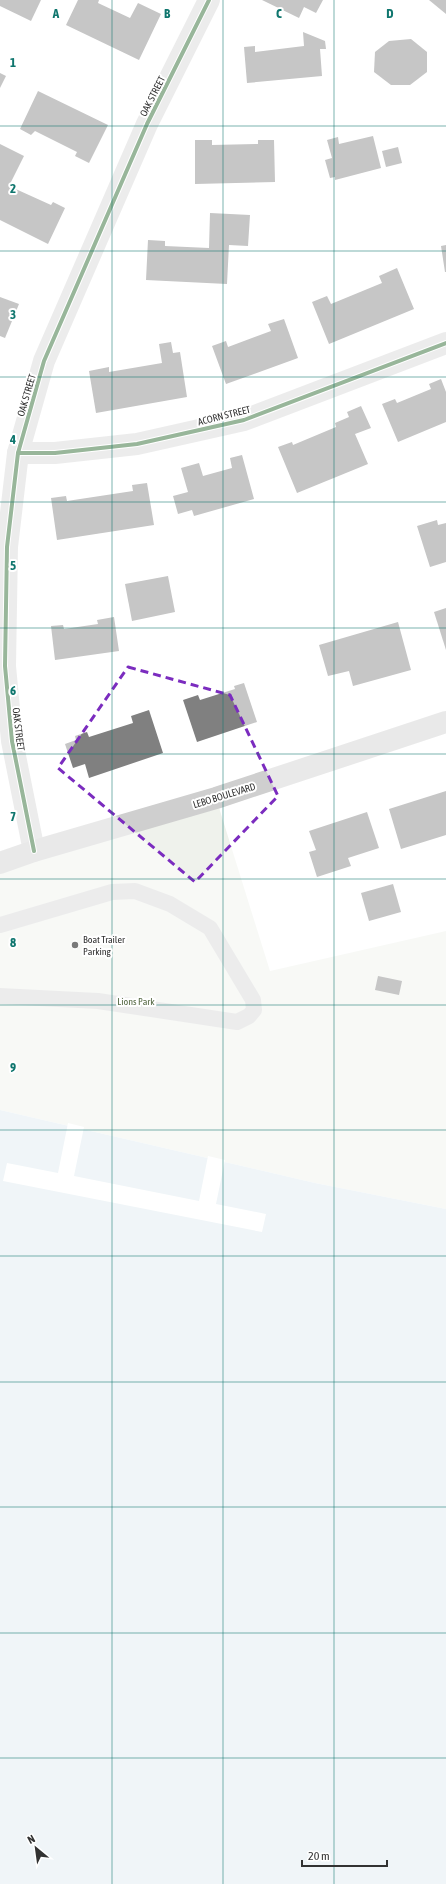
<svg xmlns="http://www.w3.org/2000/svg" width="446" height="1884" font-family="'Asap Condensed',sans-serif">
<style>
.green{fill:#eff2ec}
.water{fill:#dde9ef}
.pier{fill:#fff}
.building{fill:#808080}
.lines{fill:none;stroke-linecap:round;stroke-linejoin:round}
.lane{stroke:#d6d6d6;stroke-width:16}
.street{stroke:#d6d6d6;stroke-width:22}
.secondary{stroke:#cfcfcf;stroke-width:22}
.cycleway-casing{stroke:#fff;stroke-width:6}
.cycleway{stroke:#1b5e20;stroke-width:4}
.marked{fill:none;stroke:#7b2cbf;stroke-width:3;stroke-dasharray:8 5;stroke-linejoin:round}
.grid{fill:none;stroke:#0f766e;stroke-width:1;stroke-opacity:0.55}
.poi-dot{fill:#7a7a7a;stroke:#fff;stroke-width:1.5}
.labels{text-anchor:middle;stroke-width:4;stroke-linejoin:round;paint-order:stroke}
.street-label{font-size:10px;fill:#323232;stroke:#fff}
.poi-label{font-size:10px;fill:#323232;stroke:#fff;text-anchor:start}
.park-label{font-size:10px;fill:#566944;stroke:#fff}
.grid-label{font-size:13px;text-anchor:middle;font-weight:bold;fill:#0f766e;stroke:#fff;stroke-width:4;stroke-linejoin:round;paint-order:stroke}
</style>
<rect width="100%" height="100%" fill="#fff"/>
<polygon class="green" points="216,798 270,971 446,931 446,1209 315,1183 0,1110 0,863"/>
<polygon class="water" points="0,1110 315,1183 446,1209 446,1884 0,1884"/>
<polygon class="pier" points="68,1123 84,1127 74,1176 199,1201 208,1156 225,1160 216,1204 266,1214 262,1232 3,1181 7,1163 58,1173"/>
<g class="building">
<polygon points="0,0 41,0 31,21 0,6"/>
<polygon points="78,0 99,0 98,3 130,18 138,3 161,14 139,60 66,25"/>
<polygon points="262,0 323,0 316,13 304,7 299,18"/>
<polygon points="429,0 446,0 446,14"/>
<polygon points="303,32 325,41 326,49 320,49 322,76 247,83 244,47 255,46 255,52 304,46"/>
<polygon points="411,39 427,52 427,72 410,85 391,85 374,72 375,52 389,41"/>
<polygon points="0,73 6,76 0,88"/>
<polygon points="38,91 108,125 89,163 75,156 77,152 35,131 31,135 20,129"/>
<polygon points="373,136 381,168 335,180 335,177 330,178 325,160 332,158 327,140 338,137 339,144"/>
<polygon points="195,140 212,140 212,145 258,144 258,140 274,140 275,182 195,184"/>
<polygon points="0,144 24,156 9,186 51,205 53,202 65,208 48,244 0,220"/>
<polygon points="398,147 402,163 386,167 382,151"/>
<polygon points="210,213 250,215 248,246 229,245 227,284 146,280 148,240 165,241 165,246 209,248"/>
<polygon points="446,245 446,272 445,272 441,246"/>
<polygon points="397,268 414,309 329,344 312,302 327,296 331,304 382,283 379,276"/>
<polygon points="0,297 19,304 5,338 0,336"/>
<polygon points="284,319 298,358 226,384 212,346 226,341 228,347 271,331 268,324"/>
<polygon points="171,342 173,353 180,352 187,397 96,413 89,371 109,367 109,372 162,363 159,344"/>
<polygon points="441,379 446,392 446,422 398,442 382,404 395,399 397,403 431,389 429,384"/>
<polygon points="361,406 371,428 355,434 368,464 297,493 278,447 292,442 293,445 336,427 335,423 349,417 347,412"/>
<polygon points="242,455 254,499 194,516 192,510 178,514 173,496 188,492 181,468 199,463 203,476 232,468 230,458"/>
<polygon points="147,483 154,525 57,540 51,498 66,496 67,501 133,491 132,485"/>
<polygon points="437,520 438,525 446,523 446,562 430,567 417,526"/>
<polygon points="168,576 175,612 132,621 125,584"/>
<polygon points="446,608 446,650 434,612"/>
<polygon points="114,617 119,651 55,660 51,626 63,625 64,629 98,624 97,620"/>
<polygon points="398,622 411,670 353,686 349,671 328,676 319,645"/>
<polygon points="244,683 257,722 197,742 183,700 198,695 200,700 235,689 234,686"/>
<polygon points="149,710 163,753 89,778 85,764 73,768 65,744 76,740 75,736 87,732 89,737 133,723 131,716"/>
<polygon points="446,791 446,835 401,849 389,809"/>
<polygon points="367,812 379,848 348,858 351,866 317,877 309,852 316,850 309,831"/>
<polygon points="393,884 401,912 369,921 361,893"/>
<polygon points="378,976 402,981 399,995 375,990"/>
</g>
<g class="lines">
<polyline class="lane" points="0,925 112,892 135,891 170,904 210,928 253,1000 254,1010 249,1016 237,1022 98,1001 0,996"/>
<g class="street">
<polyline points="18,453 55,453 137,444 244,420 446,343"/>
<polyline points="34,851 12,741 5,666 7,547 18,453 44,361 147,124 209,0"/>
</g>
<polyline class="secondary" points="0,863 34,851 216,798 446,722"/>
<defs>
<g id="cycleway">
<polyline points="18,453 55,453 137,444 244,420 446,343"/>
<polyline points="34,851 12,741 5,666 7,547 18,453 44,361 147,124 209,0"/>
</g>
</defs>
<use href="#cycleway" class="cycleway-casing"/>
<use href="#cycleway" class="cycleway"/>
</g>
<path d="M0 0H446V1884H0ZM128,667L230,695L278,796L195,882L58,768Z" fill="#fff" fill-opacity=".55" fill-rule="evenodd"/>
<path class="marked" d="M128,667L230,695L278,796L195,882L58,768Z"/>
<path class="grid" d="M112,0V1884M223,0V1884M334,0V1884M0,126H446M0,251H446M0,377H446M0,502H446M0,628H446M0,754H446M0,879H446M0,1005H446M0,1130H446M0,1256H446M0,1382H446M0,1507H446M0,1633H446M0,1758H446"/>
<circle class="poi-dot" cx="75" cy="945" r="4"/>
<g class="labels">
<g class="street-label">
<text transform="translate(152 96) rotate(-63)" y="4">OAK STREET</text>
<text transform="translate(26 395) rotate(-74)" y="4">OAK STREET</text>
<text transform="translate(224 415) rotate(-14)" y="4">ACORN STREET</text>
<text transform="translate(19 729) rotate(83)" y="4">OAK STREET</text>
<text transform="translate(224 795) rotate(-17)" y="4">LEBO BOULEVARD</text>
</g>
<g class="poi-label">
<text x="83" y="943">Boat Trailer<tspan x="83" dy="12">Parking</tspan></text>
</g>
<g class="park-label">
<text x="136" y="1005">Lions Park</text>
</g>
</g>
<g class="grid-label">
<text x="56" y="18">A</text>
<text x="167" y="18">B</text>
<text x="279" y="18">C</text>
<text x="390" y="18">D</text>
<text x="13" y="67">1</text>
<text x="13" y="193">2</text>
<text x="13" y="319">3</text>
<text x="13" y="444">4</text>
<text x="13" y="570">5</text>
<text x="13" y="695">6</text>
<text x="13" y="821">7</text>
<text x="13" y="947">8</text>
<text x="13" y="1072">9</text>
</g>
<g transform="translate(36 1848) rotate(331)" stroke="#ffffff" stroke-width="3" paint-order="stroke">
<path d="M0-3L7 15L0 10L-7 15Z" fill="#323232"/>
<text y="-6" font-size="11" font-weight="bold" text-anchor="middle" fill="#323232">N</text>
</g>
<path d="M302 1860v6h85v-6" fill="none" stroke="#323232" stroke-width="2"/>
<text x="308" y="1860" font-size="12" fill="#323232" stroke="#ffffff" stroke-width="3" paint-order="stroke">20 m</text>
</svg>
